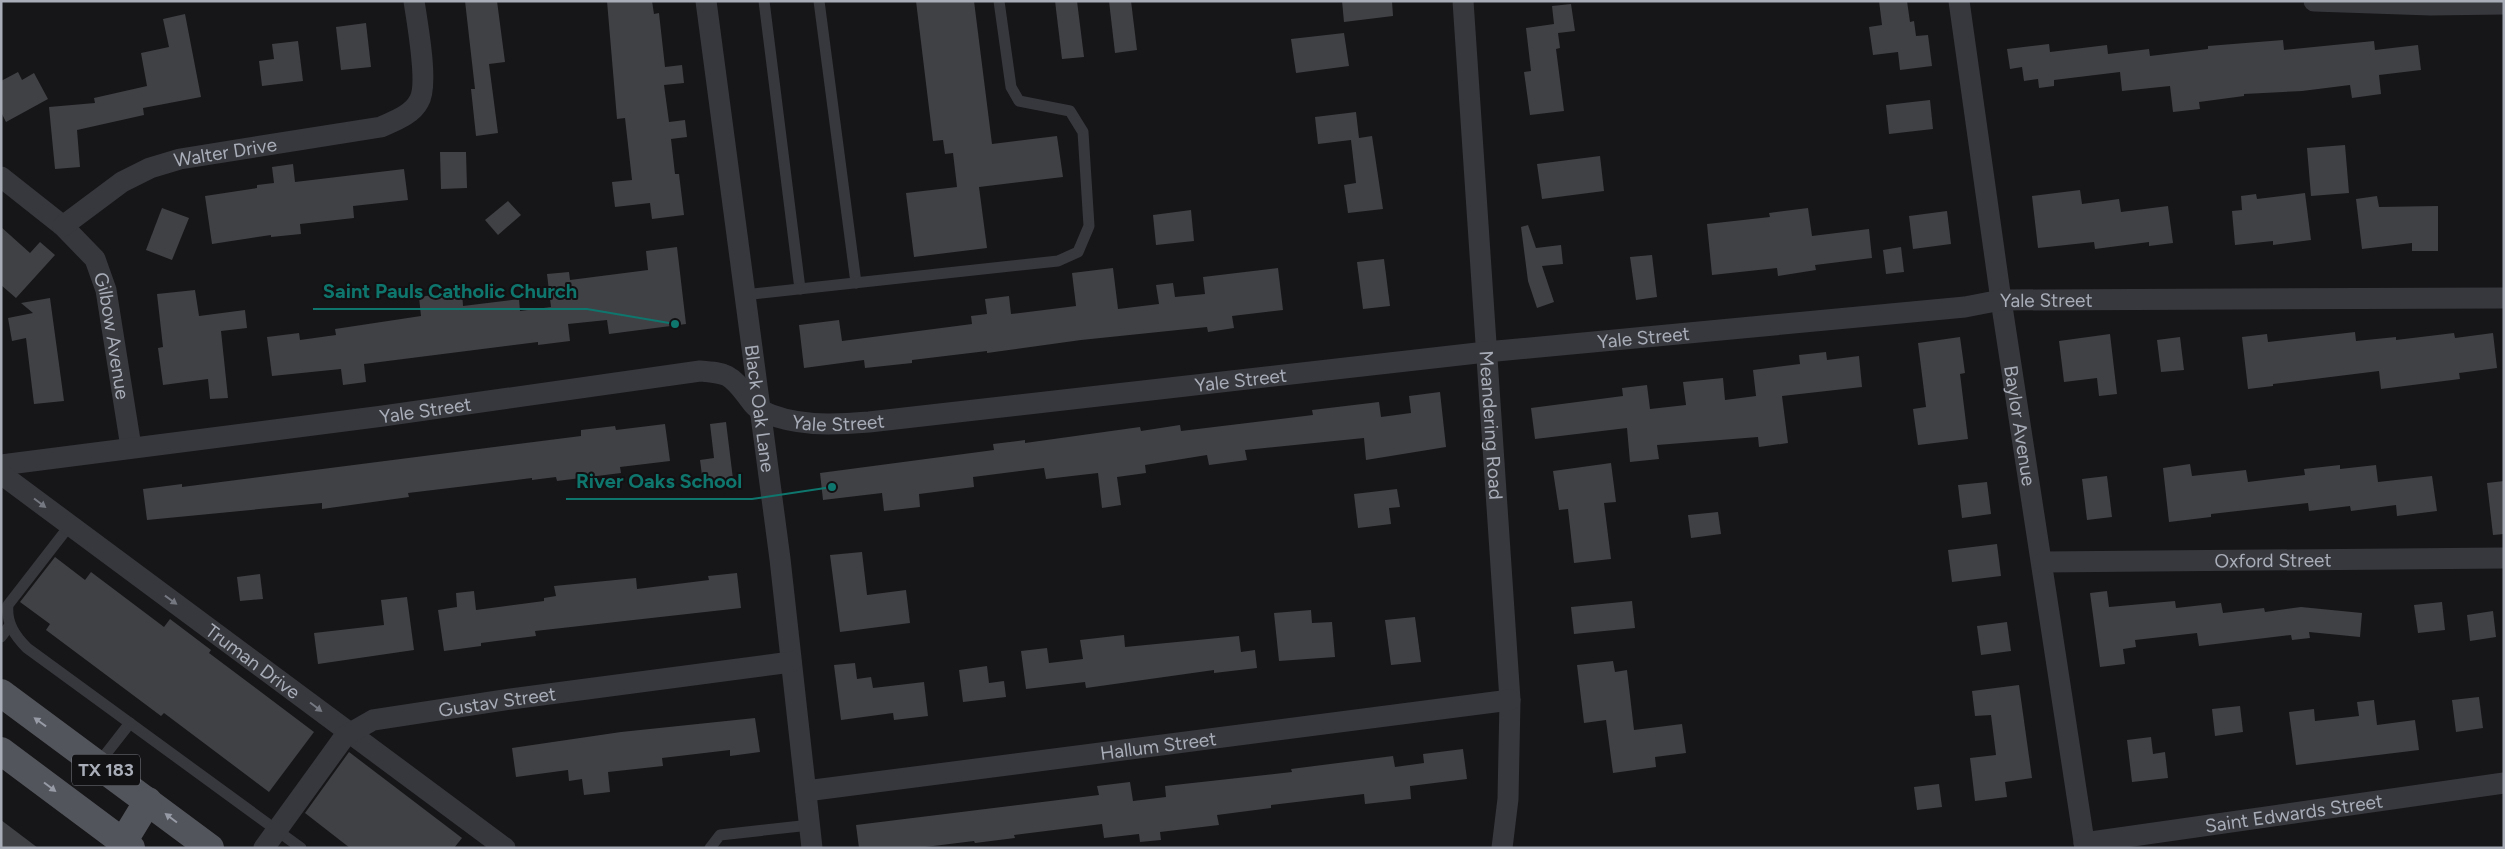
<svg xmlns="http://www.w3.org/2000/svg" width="2505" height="849" font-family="Figtree,sans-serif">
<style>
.building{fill:#404145}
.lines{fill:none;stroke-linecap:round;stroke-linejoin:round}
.lane{stroke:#37383d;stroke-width:11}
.street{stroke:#37383d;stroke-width:21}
.primary{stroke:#53555c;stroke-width:28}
.oneway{fill:#757881}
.oneway2{fill:#979ba6}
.labels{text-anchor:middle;stroke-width:4;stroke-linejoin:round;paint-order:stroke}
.shield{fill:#111113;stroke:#7b7e86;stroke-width:1}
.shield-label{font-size:18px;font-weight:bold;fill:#a8adb8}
.street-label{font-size:19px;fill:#a8adb8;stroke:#111113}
.leader{fill:none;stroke:#0f766e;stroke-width:2}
.callout-dot{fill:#0f766e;stroke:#111113;stroke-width:2}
.callout-label{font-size:20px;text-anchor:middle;font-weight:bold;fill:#0f766e;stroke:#111113;stroke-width:4;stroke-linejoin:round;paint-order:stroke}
</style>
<rect width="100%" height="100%" fill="#161618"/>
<g class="building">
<polygon points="465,1 497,1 505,62 489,64 498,133 476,136 471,89 475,89"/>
<polygon points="607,1 652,1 654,14 659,13 665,67 682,65 684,83 664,85 669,122 685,120 687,137 671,139 675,174 679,174 684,215 652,219 650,203 615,207 612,182 632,180 625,118 617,119"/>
<polygon points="916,1 974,1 992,144 1057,136 1063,177 979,187 987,248 914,257 906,193 957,187 953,153 945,154 943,140 933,141"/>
<polygon points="1055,1 1077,1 1084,57 1062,59"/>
<polygon points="1109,1 1131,1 1137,50 1115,53"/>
<polygon points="1342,1 1392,1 1393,16 1344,22"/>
<polygon points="1879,1 1907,1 1910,22 1914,21 1916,36 1928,35 1932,66 1900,70 1898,52 1873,55 1869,27 1882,25"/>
<polygon points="1571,4 1575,31 1558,33 1560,48 1556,49 1564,111 1530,115 1524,72 1531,71 1526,28 1554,24 1552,6"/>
<polygon points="185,14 201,97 143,108 144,115 77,130 80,167 55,169 49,107 95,103 94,98 147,86 141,53 169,47 163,19"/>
<polygon points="366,23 371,67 341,70 336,27"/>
<polygon points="1344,33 1349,66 1296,73 1291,39"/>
<polygon points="2283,40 2284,50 2374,41 2375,50 2418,45 2421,70 2379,75 2381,94 2352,98 2350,85 2302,91 2244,94 2244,96 2199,102 2200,109 2173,112 2170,86 2122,91 2120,72 2054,80 2054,86 2039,88 2038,79 2024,81 2022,67 2010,69 2007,49 2049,44 2050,52 2107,45 2108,54 2149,49 2150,56 2208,49 2208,46"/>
<polygon points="298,41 303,81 262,86 259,61 274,59 272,44"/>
<polygon points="18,72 22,80 34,73 48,99 6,122 1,112 1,81"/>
<polygon points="1930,100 1933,129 1889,134 1886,105"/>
<polygon points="1356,112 1359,138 1372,136 1383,209 1348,213 1344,185 1356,183 1351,140 1318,144 1315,117"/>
<polygon points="2345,145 2349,193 2311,196 2307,148"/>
<polygon points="440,152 466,152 467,188 441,189"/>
<polygon points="1600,156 1604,191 1542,199 1537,164"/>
<polygon points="293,164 295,182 404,169 408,200 353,206 354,218 300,224 301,234 271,237 271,235 212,244 205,196 257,188 257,185 274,183 272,167"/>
<polygon points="2080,190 2082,204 2119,199 2121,212 2168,206 2173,243 2149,246 2149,242 2095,249 2094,242 2038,248 2032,196"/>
<polygon points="2305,193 2311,240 2273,245 2273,241 2235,245 2232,211 2242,210 2241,196 2256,194 2257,199"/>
<polygon points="2377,196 2379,207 2438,206 2438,251 2412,251 2412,243 2362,249 2356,199"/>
<polygon points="508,201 521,215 498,235 485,220"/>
<polygon points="162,208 189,218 172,260 146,250"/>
<polygon points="1808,208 1812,236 1869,229 1872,258 1815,265 1816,270 1778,276 1777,268 1712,275 1707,224 1770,217 1769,213"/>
<polygon points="1191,210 1194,241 1156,245 1153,215"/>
<polygon points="1947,211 1951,244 1913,249 1909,216"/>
<polygon points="1528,225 1536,248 1561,245 1563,264 1542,266 1554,302 1537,308 1528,281 1521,227"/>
<polygon points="1,227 30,253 40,242 55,255 16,298 1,285"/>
<polygon points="677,247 686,324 609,334 607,320 568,324 570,341 538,345 538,342 364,364 366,382 343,385 341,369 272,376 267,337 299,333 300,340 336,335 335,329 421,316 419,297 462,291 463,306 519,299 520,311 551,307 547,274 569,272 570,280 648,270 646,251"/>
<polygon points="1901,247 1904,272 1886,274 1883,250"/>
<polygon points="1652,255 1657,297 1636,300 1630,257"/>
<polygon points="1384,259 1390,306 1363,309 1357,262"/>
<polygon points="1113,268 1118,309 1159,304 1156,285 1173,283 1175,297 1205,294 1203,277 1278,268 1283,310 1232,316 1234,328 1208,332 1207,327 1081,340 987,353 987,351 912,360 912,363 865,368 864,360 804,368 799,325 839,320 842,341 972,324 971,316 987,314 985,299 1009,296 1011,314 1076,306 1072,273"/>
<polygon points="195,290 199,316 245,310 247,328 221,331 228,398 210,399 208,379 163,385 158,348 163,347 157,294"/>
<polygon points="50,298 64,401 34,404 26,338 12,341 8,318 33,313 21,303"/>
<polygon points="2355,332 2356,341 2396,337 2396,340 2454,333 2455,338 2493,333 2497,368 2459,373 2460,379 2381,389 2379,371 2273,384 2273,386 2248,389 2242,337 2267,334 2268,342"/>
<polygon points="2110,334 2117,394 2099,396 2097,378 2064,382 2059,341"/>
<polygon points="1960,337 1965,373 1960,374 1968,439 1918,445 1913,409 1926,407 1918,343"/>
<polygon points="2180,337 2184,370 2161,372 2157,340"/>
<polygon points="1826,352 1827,360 1859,356 1862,387 1782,396 1788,443 1759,447 1758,437 1657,445 1659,459 1630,462 1627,428 1535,439 1531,408 1623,396 1622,388 1647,385 1650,409 1686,405 1683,382 1723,378 1725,400 1756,396 1753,370 1800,364 1799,355"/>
<polygon points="1440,392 1446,447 1366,460 1364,438 1245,450 1247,460 1209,465 1207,455 1145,465 1146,473 1117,477 1121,505 1102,508 1098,473 1046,479 1044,468 973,477 974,487 919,494 920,507 884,511 882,493 823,500 820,473 994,450 993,444 1025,440 1025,443 1140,427 1141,431 1180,425 1181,431 1313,415 1312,410 1379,402 1381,417 1411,413 1409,396"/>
<polygon points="726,422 733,479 703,483 700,460 714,458 710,424"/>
<polygon points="665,424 670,461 620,467 621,473 557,481 556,477 532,480 532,478 408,493 409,497 322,509 322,503 147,520 143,489 182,484 182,487 581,436 581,430 615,426 616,430"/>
<polygon points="1611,463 1616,502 1604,503 1611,559 1574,563 1568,509 1559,510 1553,471"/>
<polygon points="2190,464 2192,476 2246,470 2248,482 2305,475 2304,469 2340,465 2340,469 2376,465 2378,482 2432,476 2437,511 2397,516 2396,505 2351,511 2350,506 2309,511 2308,503 2211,514 2211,517 2169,522 2163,468"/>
<polygon points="2107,476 2112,517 2087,520 2082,479"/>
<polygon points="2504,481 2504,534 2493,535 2487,483"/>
<polygon points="1987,482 1991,514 1962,518 1958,485"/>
<polygon points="1397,489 1400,507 1389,508 1391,524 1358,528 1354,494"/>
<polygon points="1718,512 1721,534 1691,538 1688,515"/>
<polygon points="1997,544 2001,576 1952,582 1948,550"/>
<polygon points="862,552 867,595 906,590 910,623 840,632 830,555"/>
<polygon points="55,557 85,580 91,572 164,627 170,619 211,650 209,653 314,732 269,792 164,713 161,716 46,630 50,624 20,602"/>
<polygon points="737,573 741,608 535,631 536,636 481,643 481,646 444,651 438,610 457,607 456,593 474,591 476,610 544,601 544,598 556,596 554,586 636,578 637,589 709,580 708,576"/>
<polygon points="260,574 263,599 240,601 237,577"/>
<polygon points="2107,591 2109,607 2175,601 2176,608 2221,603 2223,613 2264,608 2265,612 2301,607 2362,613 2360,637 2309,632 2310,638 2292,640 2291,635 2199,646 2197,633 2135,640 2136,647 2123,649 2125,664 2100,667 2090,593"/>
<polygon points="407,597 414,650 318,664 314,633 384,625 381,600"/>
<polygon points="1632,601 1635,628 1574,634 1571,607"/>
<polygon points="2442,602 2445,630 2418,633 2414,605"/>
<polygon points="1311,610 1312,623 1332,622 1335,657 1279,661 1274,613"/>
<polygon points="2493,611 2496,637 2470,641 2467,615"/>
<polygon points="1415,617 1421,662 1391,665 1385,620"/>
<polygon points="2007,622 2011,651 1981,655 1977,626"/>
<polygon points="1124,635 1125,647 1239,636 1241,652 1255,650 1257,668 1214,673 1214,670 1086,688 1085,682 1026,689 1021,651 1047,648 1049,663 1083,659 1080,640"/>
<polygon points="1613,661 1615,672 1627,670 1634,730 1682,724 1686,753 1655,757 1656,767 1613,773 1606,720 1584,723 1577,665"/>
<polygon points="855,663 857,679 871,677 873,688 924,682 928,716 894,720 893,713 841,720 834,665"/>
<polygon points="987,666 989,683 1004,681 1006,697 963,702 959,670"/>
<polygon points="2019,685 2032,778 2005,782 2007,797 1975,801 1970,758 1996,755 1991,715 1975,716 1972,691"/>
<polygon points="2479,697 2483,728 2456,732 2452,700"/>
<polygon points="2374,700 2377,725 2415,720 2419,750 2296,765 2289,712 2314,709 2315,721 2359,716 2357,702"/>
<polygon points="2240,706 2243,732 2215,736 2212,709"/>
<polygon points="755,718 760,752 730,756 730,750 662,758 663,766 608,772 610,792 584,795 582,779 569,781 568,770 516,777 512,748 621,732"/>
<polygon points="2151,737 2153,754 2165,752 2168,778 2132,782 2127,740"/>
<polygon points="1463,749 1467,779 1410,786 1411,799 1365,804 1364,794 1271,805 1271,808 1217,815 1219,825 1160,832 1161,840 1140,842 1139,834 1104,838 1102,824 1014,835 1015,838 975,843 974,841 917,848 859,848 856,825 1099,795 1097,786 1130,782 1133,801 1166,797 1165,786 1292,772 1291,769 1393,756 1395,767 1424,763 1423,754"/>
<polygon points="349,752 462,838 454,848 350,848 305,813"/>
<polygon points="1939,784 1942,807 1917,810 1914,787"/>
<polygon points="1,820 38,848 1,848"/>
</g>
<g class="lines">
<g class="lane">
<polyline points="764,1 800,289"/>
<polyline points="819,1 856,283"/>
<polyline points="744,295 1058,261 1078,252 1089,226 1083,132 1070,111 1019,101 1011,87 999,1"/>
<path d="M70,525L8,605C6,623 15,636 27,648L301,848"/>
<polyline points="1,637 10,625"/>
<polyline points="98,764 130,723"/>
<polyline points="710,848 720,835 810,825"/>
</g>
<g class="street">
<path id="s1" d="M706,1L780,559L812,848"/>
<path id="s2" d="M1463,1L1510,700L1508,799L1502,848"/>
<path id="s3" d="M1959,1L2001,300L2085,848"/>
<polyline points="2314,1 2431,5 2504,4"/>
<path id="s4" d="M1,177L63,226L95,259L106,290L131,447"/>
<path id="s5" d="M63,226L122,182L150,168L180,159L381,127C394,121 412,115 419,101C429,85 417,22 414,1"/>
<path id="s6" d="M1,465L383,416L700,371C727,373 730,374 747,396C751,401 754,407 760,410C793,427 833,425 869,422L1486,352L1965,307L2001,300L2504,298"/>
<path id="s7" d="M1,474L505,848"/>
<path id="s8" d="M2043,562L2504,558"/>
<path id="s9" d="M806,791L1510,700"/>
<path id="s10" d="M2084,843L2504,783"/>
<path id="s11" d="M264,848L345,736L373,720L511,699L791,662"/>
</g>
<g class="primary">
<polyline points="1,693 210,848"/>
<polyline points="1,751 131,848"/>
<polyline points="123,842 148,801"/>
</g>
</g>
<defs><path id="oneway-solid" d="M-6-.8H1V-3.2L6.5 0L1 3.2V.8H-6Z" transform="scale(1.25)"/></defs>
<g class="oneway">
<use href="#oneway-solid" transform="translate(40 503) rotate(37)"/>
<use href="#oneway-solid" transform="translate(171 600) rotate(36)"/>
<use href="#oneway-solid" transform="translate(316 707) rotate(37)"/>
</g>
<g class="oneway2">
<use href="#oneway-solid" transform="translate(40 722) rotate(-144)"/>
<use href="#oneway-solid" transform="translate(50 787) rotate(37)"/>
<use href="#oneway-solid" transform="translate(171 818) rotate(-143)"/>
</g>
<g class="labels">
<rect class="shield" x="72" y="754.5" width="68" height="31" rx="4"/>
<g class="shield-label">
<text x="106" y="776">TX 183</text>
</g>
<g class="street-label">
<text dy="7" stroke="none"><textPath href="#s5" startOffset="182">Walter Drive</textPath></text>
<text dy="7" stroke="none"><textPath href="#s6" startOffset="2076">Yale Street</textPath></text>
<text dy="7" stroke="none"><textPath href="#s4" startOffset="204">Gilbow Avenue</textPath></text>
<text dy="7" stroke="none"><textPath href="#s6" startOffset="1671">Yale Street</textPath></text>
<text dy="7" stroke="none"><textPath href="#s6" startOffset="1266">Yale Street</textPath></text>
<text dy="7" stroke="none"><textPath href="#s1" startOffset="411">Black Oak Lane</textPath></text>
<text dy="7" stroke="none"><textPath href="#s6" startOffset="428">Yale Street</textPath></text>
<text dy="7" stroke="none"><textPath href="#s6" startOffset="861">Yale Street</textPath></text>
<text dy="7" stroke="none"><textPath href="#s2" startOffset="425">Meandering Road</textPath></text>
<text dy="7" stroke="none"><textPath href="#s3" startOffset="429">Baylor Avenue</textPath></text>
<text dy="7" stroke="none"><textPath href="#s8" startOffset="230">Oxford Street</textPath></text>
<text dy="7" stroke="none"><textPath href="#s7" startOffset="314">Truman Drive</textPath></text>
<text dy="7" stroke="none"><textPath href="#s11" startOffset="296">Gustav Street</textPath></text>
<text dy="7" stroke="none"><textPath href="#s9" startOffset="355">Hallum Street</textPath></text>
<text dy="7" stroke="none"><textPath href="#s10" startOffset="212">Saint Edwards Street</textPath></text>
</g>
</g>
<path class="leader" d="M675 324L587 309H313M832 487L752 499H566"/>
<g class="callout-dot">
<circle cx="675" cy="324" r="5"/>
<circle cx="832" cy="487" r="5"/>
</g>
<g class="callout-label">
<text x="450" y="298">Saint Pauls Catholic Church</text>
<text x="659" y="488">River Oaks School</text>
</g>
<rect width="2505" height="849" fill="none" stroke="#a8adb8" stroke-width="5"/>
</svg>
